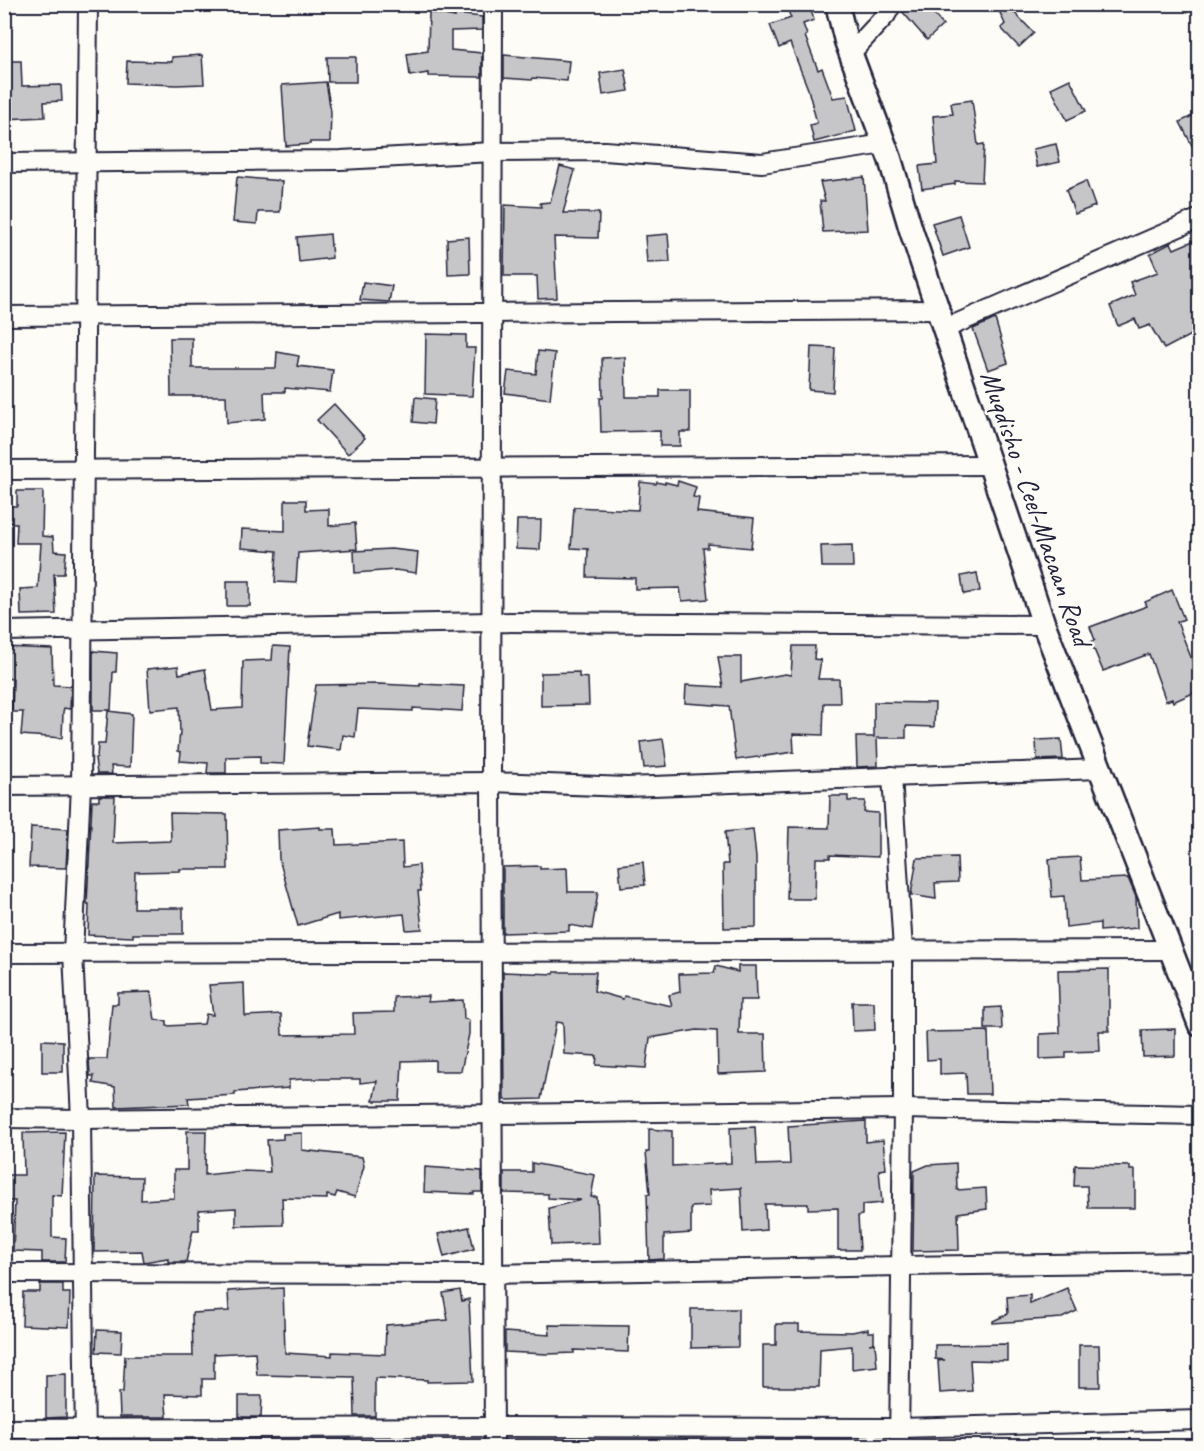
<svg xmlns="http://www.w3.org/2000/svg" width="1204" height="1451" font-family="Caveat,sans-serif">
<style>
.building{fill:#c6c6c8;stroke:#22223b;stroke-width:1.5}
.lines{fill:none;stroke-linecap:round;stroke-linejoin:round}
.minor-casing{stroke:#22223b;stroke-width:22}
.tertiary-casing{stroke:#22223b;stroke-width:27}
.minor{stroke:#fdfcf7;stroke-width:18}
.tertiary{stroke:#fdfcf7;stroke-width:22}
.labels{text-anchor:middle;stroke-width:5;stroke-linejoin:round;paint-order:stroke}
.street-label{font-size:28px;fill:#22223b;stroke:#fdfcf7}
</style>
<rect width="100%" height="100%" fill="#fdfcf7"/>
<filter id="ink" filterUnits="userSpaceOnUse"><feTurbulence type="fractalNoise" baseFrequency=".0167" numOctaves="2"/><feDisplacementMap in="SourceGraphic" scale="12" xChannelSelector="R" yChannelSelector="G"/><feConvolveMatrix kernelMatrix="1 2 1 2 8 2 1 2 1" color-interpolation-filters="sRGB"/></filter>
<g filter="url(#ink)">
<g class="building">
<polygon points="809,4 814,20 803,24 807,35 805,36 818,70 822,68 833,98 847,96 856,131 814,142 810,125 817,123 808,89 790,43 779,48 770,25 791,18 788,11"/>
<polygon points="903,4 925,4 943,25 927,40 901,10"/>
<polygon points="996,4 1006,4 1034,33 1019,47 1001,28 1005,24"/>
<polygon points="429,12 455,17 455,14 482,17 482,30 451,31 451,50 482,53 482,77 428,76 428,73 410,76 407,54 428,51"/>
<polygon points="202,55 204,84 176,85 126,83 127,61 172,62 172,57"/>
<polygon points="504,55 569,61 567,81 533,78 532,80 504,78"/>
<polygon points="327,57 356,57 356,82 328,82"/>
<polygon points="4,61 21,61 22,86 61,85 62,101 44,102 45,117 4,119"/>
<polygon points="625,69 629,91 603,95 600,73"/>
<polygon points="1070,79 1086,111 1067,120 1051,88"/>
<polygon points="326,82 331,112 330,142 310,142 310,144 286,146 282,85"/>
<polygon points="972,100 978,145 984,144 982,182 955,181 955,184 922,189 919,166 937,164 933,116 953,114 951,103"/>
<polygon points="1200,112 1200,161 1180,122"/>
<polygon points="1056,144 1060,162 1037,167 1033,149"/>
<polygon points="560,166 575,170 563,213 599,213 598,238 554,237 557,298 538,299 537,276 504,276 505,205 541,207 540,203 550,202"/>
<polygon points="237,177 282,181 280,212 258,212 257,224 233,222"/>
<polygon points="864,177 868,230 823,232 820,201 825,201 820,182"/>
<polygon points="1086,181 1095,206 1075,214 1066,190"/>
<polygon points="959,215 969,247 943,256 932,223"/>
<polygon points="330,234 332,258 299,262 297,237"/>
<polygon points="668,234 670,262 647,263 645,236"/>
<polygon points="469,237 470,274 448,275 447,239"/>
<polygon points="1200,238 1200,330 1164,349 1150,325 1139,329 1135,319 1118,326 1110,306 1135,295 1130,282 1158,272 1150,254 1171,243 1174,249"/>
<polygon points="363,282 392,286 389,302 360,300"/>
<polygon points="995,319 1008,363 988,370 973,329"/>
<polygon points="426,334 466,335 466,348 475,348 472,396 425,394"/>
<polygon points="170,338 192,338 192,368 276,368 277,352 299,356 297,366 333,370 330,392 285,388 285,392 264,392 265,419 227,423 226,396 171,396"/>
<polygon points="811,347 835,348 833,392 809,390"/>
<polygon points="538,351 555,353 550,399 505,393 508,371 536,374"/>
<polygon points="625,357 626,397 660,397 660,390 690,390 690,432 680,432 680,446 660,446 660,431 601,432 600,398 603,398 602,358"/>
<polygon points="415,397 435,399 433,424 413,422"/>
<polygon points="334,404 365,438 348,454 317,420"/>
<polygon points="678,481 696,487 693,497 699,498 697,512 754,518 751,548 708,544 708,548 703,548 708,599 682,601 680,588 635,589 635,578 587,577 588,549 571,548 574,507 638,510 640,482 656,484 657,482 665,484 665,482 677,485"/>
<polygon points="17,491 43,491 42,536 53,537 54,551 66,552 64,574 54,574 56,614 21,615 20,589 38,588 41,543 16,543 17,523 4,523 4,506 17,506"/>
<polygon points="285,500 306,500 306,510 329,509 329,526 355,523 357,549 298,553 296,583 275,582 277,551 241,548 242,529 285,531"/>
<polygon points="517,520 541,520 540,550 516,549"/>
<polygon points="852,545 853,567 822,567 821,546"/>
<polygon points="391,549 418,552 416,573 395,570 355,573 354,551"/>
<polygon points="977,573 980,591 964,594 961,576"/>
<rect x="227" y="581" width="23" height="25"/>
<polygon points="1172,590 1184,619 1177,622 1200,680 1200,690 1173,702 1172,699 1166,701 1149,654 1103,671 1091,642 1095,640 1090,627 1147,606 1145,602"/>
<polygon points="273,646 290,647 284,764 260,763 260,756 226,757 226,773 207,773 208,763 180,761 181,752 178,751 180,732 179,707 150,710 147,669 178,666 179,674 205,669 212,710 242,708 243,661 272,660"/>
<polygon points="793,646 815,646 814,659 821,660 818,679 839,679 840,703 824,703 823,735 793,734 794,752 736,760 729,706 685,703 686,685 723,687 718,657 741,657 741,682 785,674 791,675"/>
<polygon points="4,647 52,649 53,685 71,686 70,709 64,708 63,712 62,738 21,735 23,712 12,712 13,679 4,678"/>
<polygon points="93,651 117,653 116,672 113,672 111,710 93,710"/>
<polygon points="579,672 579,677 588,678 589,705 541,706 541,673"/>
<polygon points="379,684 420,686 420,684 464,686 462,711 413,708 413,711 358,709 355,737 343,735 341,750 307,746 316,685"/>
<polygon points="874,702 935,703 934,727 906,726 906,738 877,738 878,766 857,767 856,737 874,737"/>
<polygon points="108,711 132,714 130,767 111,766 112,774 97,774 95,758 97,758 98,744 105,744"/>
<polygon points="663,739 667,766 644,768 641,742"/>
<polygon points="1061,739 1063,759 1037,760 1036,740"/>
<polygon points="99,796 115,796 113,843 171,841 170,813 227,814 228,869 180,869 180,871 135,872 134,908 183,908 183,934 133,934 133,937 88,935 89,904 87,904 92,801 99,801"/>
<polygon points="830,796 848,796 848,801 865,801 864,812 878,813 878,857 830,855 830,858 816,858 815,899 787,899 789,827 829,828"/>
<polygon points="31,827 68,829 66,868 29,867"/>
<polygon points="320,827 320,829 335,829 336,845 402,842 403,867 419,865 421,891 418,891 422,929 406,930 404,914 338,920 338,914 298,926 279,859 278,830"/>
<polygon points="753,829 756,858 756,927 724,928 723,864 728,864 725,832"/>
<polygon points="957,857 958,882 935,883 936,899 911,895 917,858"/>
<polygon points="1080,857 1082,880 1128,878 1136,897 1137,928 1100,931 1100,923 1066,927 1064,896 1052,897 1049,859"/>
<polygon points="643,862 645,885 621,887 619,865"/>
<polygon points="540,866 540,869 567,868 568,892 598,892 592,929 569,925 569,931 503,933 503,867"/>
<polygon points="716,966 738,972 738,966 756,966 757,1000 740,1000 739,1034 765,1034 766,1072 718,1074 717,1031 697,1030 650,1038 646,1068 596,1065 597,1056 564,1054 563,1023 556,1022 541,1099 504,1100 503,972 554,974 554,972 596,972 594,991 623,999 624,996 672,1006 669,995 680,992 679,974 714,973"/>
<polygon points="1109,969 1109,1031 1099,1031 1100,1051 1066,1052 1066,1058 1040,1059 1040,1034 1060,1033 1058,970"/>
<polygon points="244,983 245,1016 281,1014 282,1035 354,1034 353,1013 394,1012 394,997 429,996 428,1002 463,1000 464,1019 469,1020 469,1034 461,1071 435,1071 435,1060 402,1061 400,1101 373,1101 377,1081 360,1083 360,1079 304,1079 289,1080 289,1088 235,1092 235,1095 188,1098 189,1104 116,1107 115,1087 93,1083 94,1076 90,1076 89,1059 107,1059 112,1004 118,1004 118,993 151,992 155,1020 167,1021 167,1026 204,1024 206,1014 213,1015 209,985"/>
<polygon points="852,1002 874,1002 875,1030 853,1031"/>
<polygon points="1001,1007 1002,1029 985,1029 985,1008"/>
<polygon points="1175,1029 1175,1056 1143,1057 1142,1030"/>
<polygon points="988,1031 990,1094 967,1094 966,1073 940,1074 940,1059 927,1060 926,1032"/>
<polygon points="42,1040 63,1041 63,1072 42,1072"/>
<polygon points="866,1121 866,1142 883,1140 886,1169 879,1170 882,1203 862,1205 862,1215 858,1216 860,1250 838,1250 838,1208 808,1209 808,1204 765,1204 766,1230 743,1232 741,1188 709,1190 710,1206 691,1207 691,1233 664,1235 664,1259 649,1260 647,1194 650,1194 646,1152 649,1152 649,1129 672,1131 672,1166 731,1163 730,1128 755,1127 757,1165 790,1164 788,1126"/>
<polygon points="187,1131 206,1131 205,1175 242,1171 270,1172 267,1140 283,1139 283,1134 302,1133 302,1150 362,1157 364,1166 355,1197 337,1192 335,1197 327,1195 327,1199 282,1198 283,1225 236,1226 236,1208 199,1210 199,1230 193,1230 186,1262 168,1262 168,1258 144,1262 142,1251 94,1252 95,1176 142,1177 141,1200 174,1198 174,1170 187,1170"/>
<polygon points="65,1132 62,1196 52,1195 52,1237 66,1238 65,1262 42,1262 42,1252 13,1251 15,1201 4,1201 4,1175 24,1175 23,1133"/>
<polygon points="532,1163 595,1175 591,1197 597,1197 599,1243 551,1245 549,1208 581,1200 548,1198 548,1194 504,1193 504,1172 532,1172"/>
<polygon points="956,1163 957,1190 986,1188 987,1209 958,1213 959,1250 913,1251 914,1171 928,1165"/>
<polygon points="1075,1165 1130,1166 1130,1170 1135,1170 1135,1208 1088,1208 1087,1186 1074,1186"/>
<polygon points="425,1167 482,1171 482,1192 474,1192 474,1194 424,1192"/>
<polygon points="469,1227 474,1249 444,1257 438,1234"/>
<polygon points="40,1284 63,1284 63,1293 70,1293 69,1327 22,1325 23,1292 40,1292"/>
<polygon points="283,1288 285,1353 332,1356 332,1352 385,1354 386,1325 448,1320 443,1293 460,1290 462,1301 469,1299 473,1381 427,1382 427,1380 375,1378 375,1416 355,1416 354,1377 257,1375 255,1352 214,1354 214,1379 202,1379 202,1395 165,1394 167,1417 120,1417 119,1392 123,1392 125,1356 193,1356 192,1313 229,1311 228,1291"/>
<polygon points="1067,1288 1077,1311 1062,1318 993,1323 993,1321 1008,1314 1007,1297 1030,1295 1030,1304"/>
<polygon points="691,1309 738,1309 738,1347 691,1348"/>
<polygon points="776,1324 799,1324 799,1331 852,1332 868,1329 868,1332 874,1332 874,1343 869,1344 875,1343 877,1366 852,1369 852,1346 820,1349 819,1387 763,1387 763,1345 776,1345"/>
<polygon points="549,1325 629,1326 628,1352 574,1350 574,1353 547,1354 505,1352 505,1332 550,1335"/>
<polygon points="97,1330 122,1331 121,1353 96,1352"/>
<polygon points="1007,1344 1007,1361 970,1360 972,1391 940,1393 938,1361 945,1360 935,1359 935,1345"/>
<polygon points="1079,1345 1099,1345 1100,1387 1079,1387"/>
<polygon points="66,1374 66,1417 46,1418 46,1375"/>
<polygon points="239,1396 262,1396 261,1417 239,1417"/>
</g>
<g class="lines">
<defs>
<g id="minor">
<polyline points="493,4 491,782 494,1446"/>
<polyline points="851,53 886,15 892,4"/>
<polyline points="4,163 341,160 493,152 605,151 762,163 884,144"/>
<polyline points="4,316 938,310"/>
<polyline points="944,329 1200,218"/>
<polyline points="4,470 990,465"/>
<polyline points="4,631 492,622 1044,625"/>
<polyline points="892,776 903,950 903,1109 899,1446"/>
<polyline points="4,786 491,782 627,787 1099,769"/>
<polyline points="4,953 1170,950"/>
<polyline points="4,1118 81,1119 903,1109 1200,1115"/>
<polyline points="4,1273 493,1274 901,1266 1200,1262"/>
<polyline points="4,1429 494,1427 898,1428 1200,1420"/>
<polyline points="85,1446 81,1119 73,953 81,786 88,4"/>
</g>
<polyline id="tertiary" points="837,4 846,41 890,159 911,230 1044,625 1200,1025"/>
</defs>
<use href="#minor" class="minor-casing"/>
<use href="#tertiary" class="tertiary-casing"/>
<use href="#minor" class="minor"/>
<use href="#tertiary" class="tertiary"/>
</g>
</g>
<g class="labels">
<g class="street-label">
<text transform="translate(1037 508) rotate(71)" y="10">Muqdisho - Ceel-Macaan Road</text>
</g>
</g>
<rect width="1204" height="1451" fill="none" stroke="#fdfcf7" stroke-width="24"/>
<rect x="12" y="12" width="1180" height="1427" fill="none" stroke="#22223b" stroke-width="2" filter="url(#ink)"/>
</svg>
